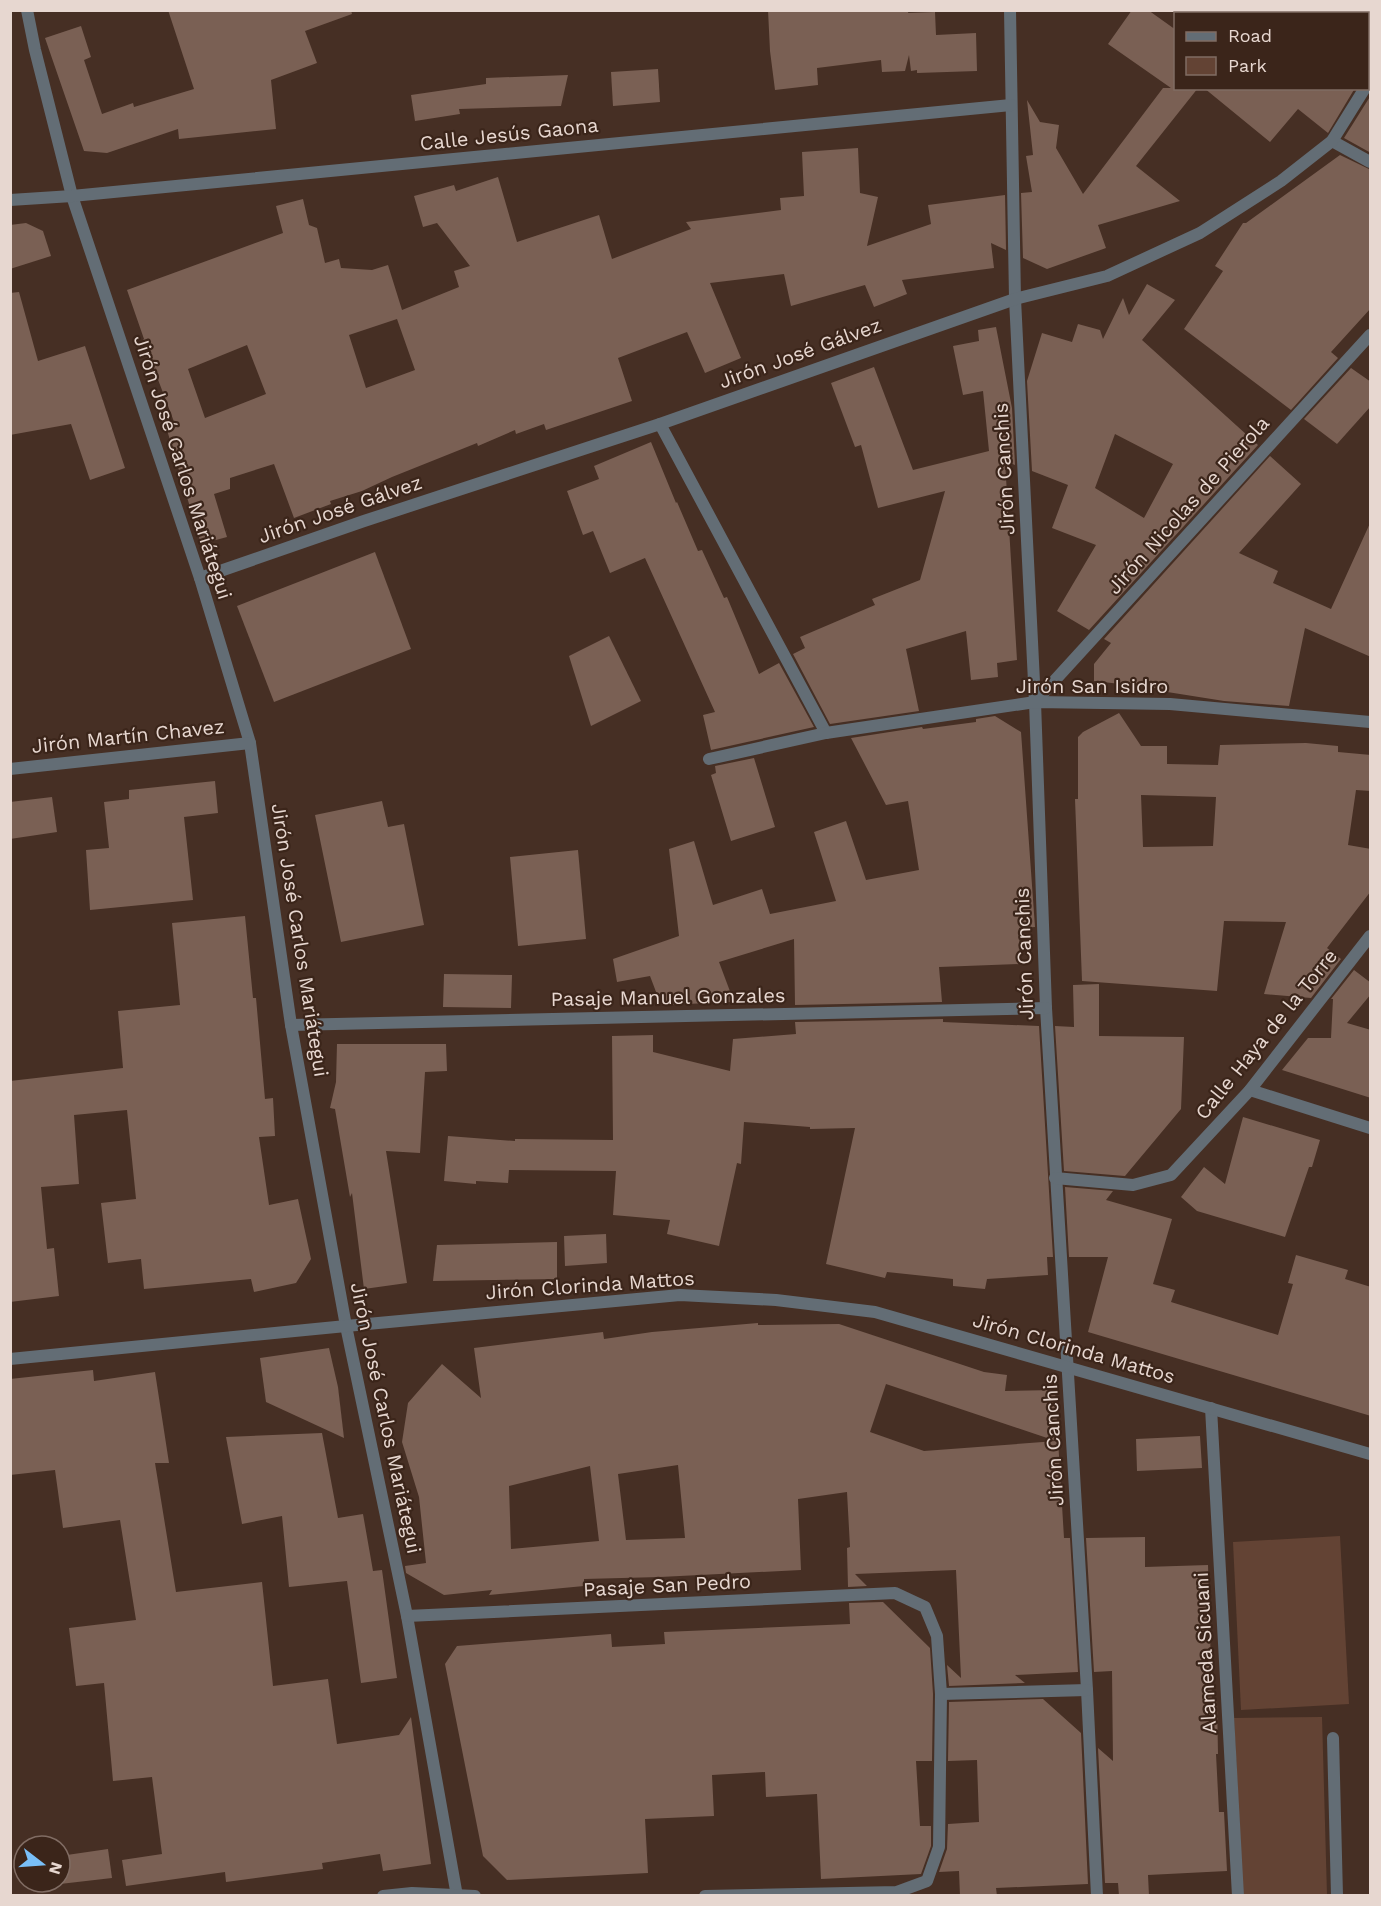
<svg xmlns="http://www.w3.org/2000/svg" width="1381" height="1906" font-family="'Work Sans',sans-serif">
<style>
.green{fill:#634334}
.building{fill:#7a6054;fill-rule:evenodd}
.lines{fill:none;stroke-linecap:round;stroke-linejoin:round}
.service{stroke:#636d75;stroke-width:12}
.minor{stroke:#636d75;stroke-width:12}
.labels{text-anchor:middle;stroke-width:4.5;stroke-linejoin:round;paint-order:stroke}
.street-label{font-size:20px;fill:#e7d7d0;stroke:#3b251a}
</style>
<rect width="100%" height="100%" fill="#462f24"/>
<g class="green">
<polygon points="1340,1536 1349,1704 1241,1710 1233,1542"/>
<polygon points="1322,1717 1327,1895 1243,1895 1234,1718"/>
</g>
<g class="building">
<polygon points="168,10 351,10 352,14 305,31 317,63 271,80 276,129 179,139 178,129 107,153 84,151 45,38 81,26 91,57 84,60 102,114 133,103 134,107 194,89"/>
<polygon points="768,10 909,10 908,13 935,12 936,35 976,33 977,71 917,73 917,70 911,71 909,55 905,71 882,72 881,60 817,68 818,85 775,90 770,51"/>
<polygon points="1132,10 1148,10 1176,30 1176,88 1198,88 1136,166 1180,201 1098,225 1106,248 1047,269 1023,258 1021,193 1032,192 1026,156 1033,155 1027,100 1040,122 1059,125 1056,148 1083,194 1163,88 1171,88 1108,44"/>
<polygon points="658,69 660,102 613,106 611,72"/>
<polygon points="568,75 561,106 459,109 460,114 415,121 411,95 486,84 486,78"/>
<polygon points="1204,88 1355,88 1328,133 1298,109 1270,142"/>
<polygon points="1371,95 1371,153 1344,138"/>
<path d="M858,148L860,193L878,197L867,246L931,224L928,205L1005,195L1006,250L991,243L994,268L902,280L907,294L874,307L865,285L791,306L784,274L710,283L741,358L705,373L687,332L618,358L632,401L546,430L544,424L516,434L515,430L478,446L477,443L392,477L362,491L330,501L331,504L294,518L274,464L230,478V489L214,494L227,537L201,544L167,430L176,427L143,340L144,339L127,290L283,233L276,206L303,199L309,225L317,228L325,263L339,259L341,268L372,270L388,265L402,310L459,287L454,271L470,266L437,223L423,227L414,196L454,185L456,191L498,177L517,242L599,215L612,259L691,229L686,222L781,210L780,198L804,196L802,152ZM397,319L415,370L366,388L349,335ZM247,345L266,394L205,418L188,369Z"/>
<polygon points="1340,155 1371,170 1371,308 1331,352 1338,358 1291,410 1184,329 1223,271 1215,266 1243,223 1246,223"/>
<polygon points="26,223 43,231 51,256 10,269 10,225"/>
<path d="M1147,284L1175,300L1142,340L1258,445L1089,630L1057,611L1096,545L1052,528L1068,485L1032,471L1027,381L1042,333L1072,342L1078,324L1100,330L1103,339L1123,298L1129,315ZM1115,434L1173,464L1144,518L1095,488Z"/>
<polygon points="19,292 38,361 85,346 125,468 90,480 71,424 10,435 10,293"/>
<polygon points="996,327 1012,408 1015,465 1005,461 1017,660 997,663 998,677 971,680 966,631 906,649 919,711 830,724 793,654 805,648 800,637 875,605 872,599 920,580 945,491 878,508 861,445 855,447 831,383 874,367 913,470 989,451 983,391 963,395 953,346 979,341 978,330"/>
<polygon points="1351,368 1371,382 1371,406 1337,444 1304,419"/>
<polygon points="651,442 676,503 677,502 698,551 702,550 724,598 727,597 759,674 779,663 814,727 711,750 703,715 715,712 645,558 610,573 593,531 583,535 567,491 599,479 594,466"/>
<polygon points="1270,456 1301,484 1239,553 1278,571 1273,583 1331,609 1371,521 1371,657 1305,628 1289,706 1224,701 1161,691 1165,689 1094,681 1094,664 1111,643 1104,639"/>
<polygon points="375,552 411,649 274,702 237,606"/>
<polygon points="609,636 641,701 591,726 569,656"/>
<path d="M1119,713L1141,746H1167V764L1218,765L1220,745L1306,743L1338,746V752L1371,755V791L1356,790L1348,845L1371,849V891L1327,948L1341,959L1311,998L1264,994L1286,922L1224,921L1217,991L1082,981L1075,799H1078V737L1083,732ZM1141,795L1216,797L1213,846L1143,847Z"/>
<polygon points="995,716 1021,732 1035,927 1019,928 1020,964 939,967 942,1002 795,1005 794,939 719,962 734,1002 661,1005 650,976 617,982 613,959 679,936 669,849 694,841 713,905 762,889 770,914 836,901 814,832 846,821 866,880 919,870 908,801 886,805 851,738 922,727 923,729 976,722 976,719"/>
<polygon points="754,758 775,827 731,841 711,775 716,773 715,766"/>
<polygon points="215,781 218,813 184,817 193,900 90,910 86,850 109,848 104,802 129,799 129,790"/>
<polygon points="52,797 57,832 10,839 10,802"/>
<polygon points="382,801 388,827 404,824 424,925 341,942 315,815"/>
<polygon points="578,850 586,939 518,946 510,857"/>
<polygon points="245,916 253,998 256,998 265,1099 273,1098 275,1136 259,1137 269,1205 298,1199 311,1259 296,1283 254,1292 251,1279 144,1289 141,1259 108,1263 101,1203 136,1199 127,1110 74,1115 79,1184 41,1187 47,1249 54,1248 59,1296 10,1302 10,1081 123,1068 118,1011 180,1005 172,923"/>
<polygon points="1354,970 1371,983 1371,994 1347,1023 1371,1030 1371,1098 1282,1070 1308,1038 1331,1038 1333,999 1331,999"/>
<polygon points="444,974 512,975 511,1008 443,1007"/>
<polygon points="1099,984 1099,1036 1184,1037 1181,1109 1125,1176 1064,1171 1055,1026 1074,1027 1073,985"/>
<polygon points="943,1019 943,1022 1039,1026 1053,1257 1047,1257 1048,1275 987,1279 985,1289 953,1286 953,1279 887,1272 885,1278 826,1264 855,1128 810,1129 810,1127 744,1122 741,1164 737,1163 719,1246 667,1234 670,1220 613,1215 616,1171 509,1170 508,1183 476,1181 476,1184 444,1181 448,1136 515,1141 515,1139 613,1140 612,1036 653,1035 653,1052 730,1071 733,1039 796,1034 795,1022"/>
<polygon points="337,1044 446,1044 447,1071 425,1072 420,1153 386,1151 407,1283 364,1289 352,1193 350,1197 335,1109 330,1108 336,1082"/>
<polygon points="1243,1117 1320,1140 1312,1167 1309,1167 1285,1237 1197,1211 1181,1197 1204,1167 1225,1184"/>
<polygon points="1065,1187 1113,1191 1106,1200 1172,1219 1153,1284 1175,1290 1171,1302 1278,1335 1293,1284 1288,1283 1296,1255 1348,1270 1345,1279 1371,1287 1371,1416 1088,1332 1108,1257 1069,1257"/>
<polygon points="606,1234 607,1263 565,1266 564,1236"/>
<polygon points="557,1242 557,1279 433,1281 437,1245"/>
<path d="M758,1323V1325L839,1324L984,1372L1007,1375L1005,1391L1055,1390L1064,1538H1070L1078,1672L1015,1675L1025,1683L949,1686L947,1665L961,1678L956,1570L855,1574L867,1586L848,1587L847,1548L850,1547L847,1492L798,1499L801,1570L660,1577L584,1579V1586L489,1595L492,1590L444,1595L406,1573L405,1566L426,1563L419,1497L402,1442L408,1403L442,1364L481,1398L474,1348L603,1332L604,1339L652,1332ZM886,1384L1056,1441L924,1451L870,1432ZM678,1465L685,1538L626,1540L618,1474ZM590,1466L599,1541L511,1549L509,1486Z"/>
<polygon points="329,1348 338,1387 344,1438 266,1402 260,1358"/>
<polygon points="93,1370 94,1381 155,1372 169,1463 155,1463 176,1592 262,1582 273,1686 328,1679 337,1744 399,1735 411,1717 431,1864 383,1871 380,1854 322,1863 323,1869 226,1882 225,1872 126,1886 122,1860 162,1854 152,1777 113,1781 104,1683 76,1686 69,1628 136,1620 120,1520 63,1528 55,1470 10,1475 10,1379"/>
<polygon points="322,1433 338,1518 363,1514 373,1571 382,1570 397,1678 361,1683 347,1581 289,1587 282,1516 242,1524 226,1437"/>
<polygon points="1200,1436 1202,1468 1137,1471 1136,1439"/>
<polygon points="1145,1537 1145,1567 1208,1565 1212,1701 1217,1701 1218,1754 1216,1754 1219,1812 1224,1812 1227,1871 1148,1875 1149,1896 1119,1896 1118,1883 1105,1883 1098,1748 1113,1761 1112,1671 1094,1672 1086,1538"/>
<polygon points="883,1602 930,1648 933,1694 932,1761 916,1761 920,1826 931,1826 931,1846 921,1874 821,1879 817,1794 766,1797 765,1772 712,1775 714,1816 645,1819 648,1873 507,1880 483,1856 445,1664 457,1646 611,1634 612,1647 665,1644 664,1632 850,1624 849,1603"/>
<polygon points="1043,1699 1081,1733 1088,1884 996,1888 997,1896 960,1896 959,1871 939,1872 947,1849 948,1824 979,1822 977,1760 948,1761 949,1702"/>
<polygon points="108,1849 112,1878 60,1884 60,1856"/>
</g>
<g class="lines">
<g class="service">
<polyline points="1211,1408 1238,1896"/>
<polyline points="1333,1738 1337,1896"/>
</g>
<g class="minor">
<polyline points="27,10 35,50 72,196 200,578 250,743 291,1025 346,1326 407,1616 457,1896"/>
<polyline points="1010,10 1015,299 1035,702 1046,1008 1087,1690 1097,1896"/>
<polyline points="1313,10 1317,14"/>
<polyline points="1368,53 1370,55"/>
<polyline points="1332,141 1370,162"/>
<polyline points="10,200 72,196 1011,105"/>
<polyline points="660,424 826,733"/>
<polyline points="200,578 364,521 660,424 1015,299 1107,276 1200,233 1281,181 1332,141 1365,88"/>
<polyline points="1035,702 1370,335"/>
<polyline points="709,759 826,733 1035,702 1170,704 1370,722"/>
<polyline points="10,769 250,743"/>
<polyline points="291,1025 1046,1008"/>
<polyline points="1250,1090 1370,1128"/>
<polyline points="1055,1178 1133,1185 1171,1175 1250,1090 1370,936"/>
<polyline points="10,1359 346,1326 680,1295 776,1300 875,1312 1370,1454"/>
<polyline points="407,1616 895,1593 925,1607 937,1636 941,1694 939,1847 927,1881 897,1892 705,1896"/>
<polyline points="941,1694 1087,1690"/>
<polyline points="383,1896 412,1893 475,1896"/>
</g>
</g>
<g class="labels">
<g class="street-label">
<text transform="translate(509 134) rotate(-6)" y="7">Calle Jesús Gaona</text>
<text transform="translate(800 353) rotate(-20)" y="7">Jirón José Gálvez</text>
<text transform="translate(183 467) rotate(72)" y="7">Jirón José Carlos Mariátegui</text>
<text transform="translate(1004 469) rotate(-93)" y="7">Jirón Canchis</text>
<text transform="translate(1188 505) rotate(-48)" y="7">Jirón Nicolas de Pierola</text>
<text transform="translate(340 509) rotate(-19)" y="7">Jirón José Gálvez</text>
<text x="1092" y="693">Jirón San Isidro</text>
<text transform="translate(128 736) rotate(-6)" y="7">Jirón Martín Chavez</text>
<text transform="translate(300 940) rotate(81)" y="7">Jirón José Carlos Mariátegui</text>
<text transform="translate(1024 954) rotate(-92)" y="7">Jirón Canchis</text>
<text transform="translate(668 997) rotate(-1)" y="7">Pasaje Manuel Gonzales</text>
<text transform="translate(1266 1034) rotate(-51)" y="7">Calle Haya de la Torre</text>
<text transform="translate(590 1285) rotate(-4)" y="7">Jirón Clorinda Mattos</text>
<text transform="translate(1074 1348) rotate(16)" y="7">Jirón Clorinda Mattos</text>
<text transform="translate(386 1418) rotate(78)" y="7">Jirón José Carlos Mariátegui</text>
<text transform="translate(1053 1440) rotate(-93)" y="7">Jirón Canchis</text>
<text transform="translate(667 1585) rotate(-3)" y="7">Pasaje San Pedro</text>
<text transform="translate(1205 1653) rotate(-93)" y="7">Alameda Sicuani</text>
</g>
</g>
<rect width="1381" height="1906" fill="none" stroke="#e7d7d0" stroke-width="24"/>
<rect x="1174" y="12" width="195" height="78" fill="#3b251a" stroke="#806c63" stroke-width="1.5"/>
<rect x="1186" y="32" width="30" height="9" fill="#636d75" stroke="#806c63" stroke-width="1.5"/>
<text x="1228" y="42" font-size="18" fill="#e7d7d0">Road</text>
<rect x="1186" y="57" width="30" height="18" fill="#634334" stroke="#806c63" stroke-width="1.5"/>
<text x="1228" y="72" font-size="18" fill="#e7d7d0">Park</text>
<g transform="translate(42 1864) rotate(107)"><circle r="28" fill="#3b251a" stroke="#806c63" stroke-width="1.5"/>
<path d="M0-4.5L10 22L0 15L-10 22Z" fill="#79bff8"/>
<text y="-9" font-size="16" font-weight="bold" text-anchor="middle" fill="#e7d7d0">N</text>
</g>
</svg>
